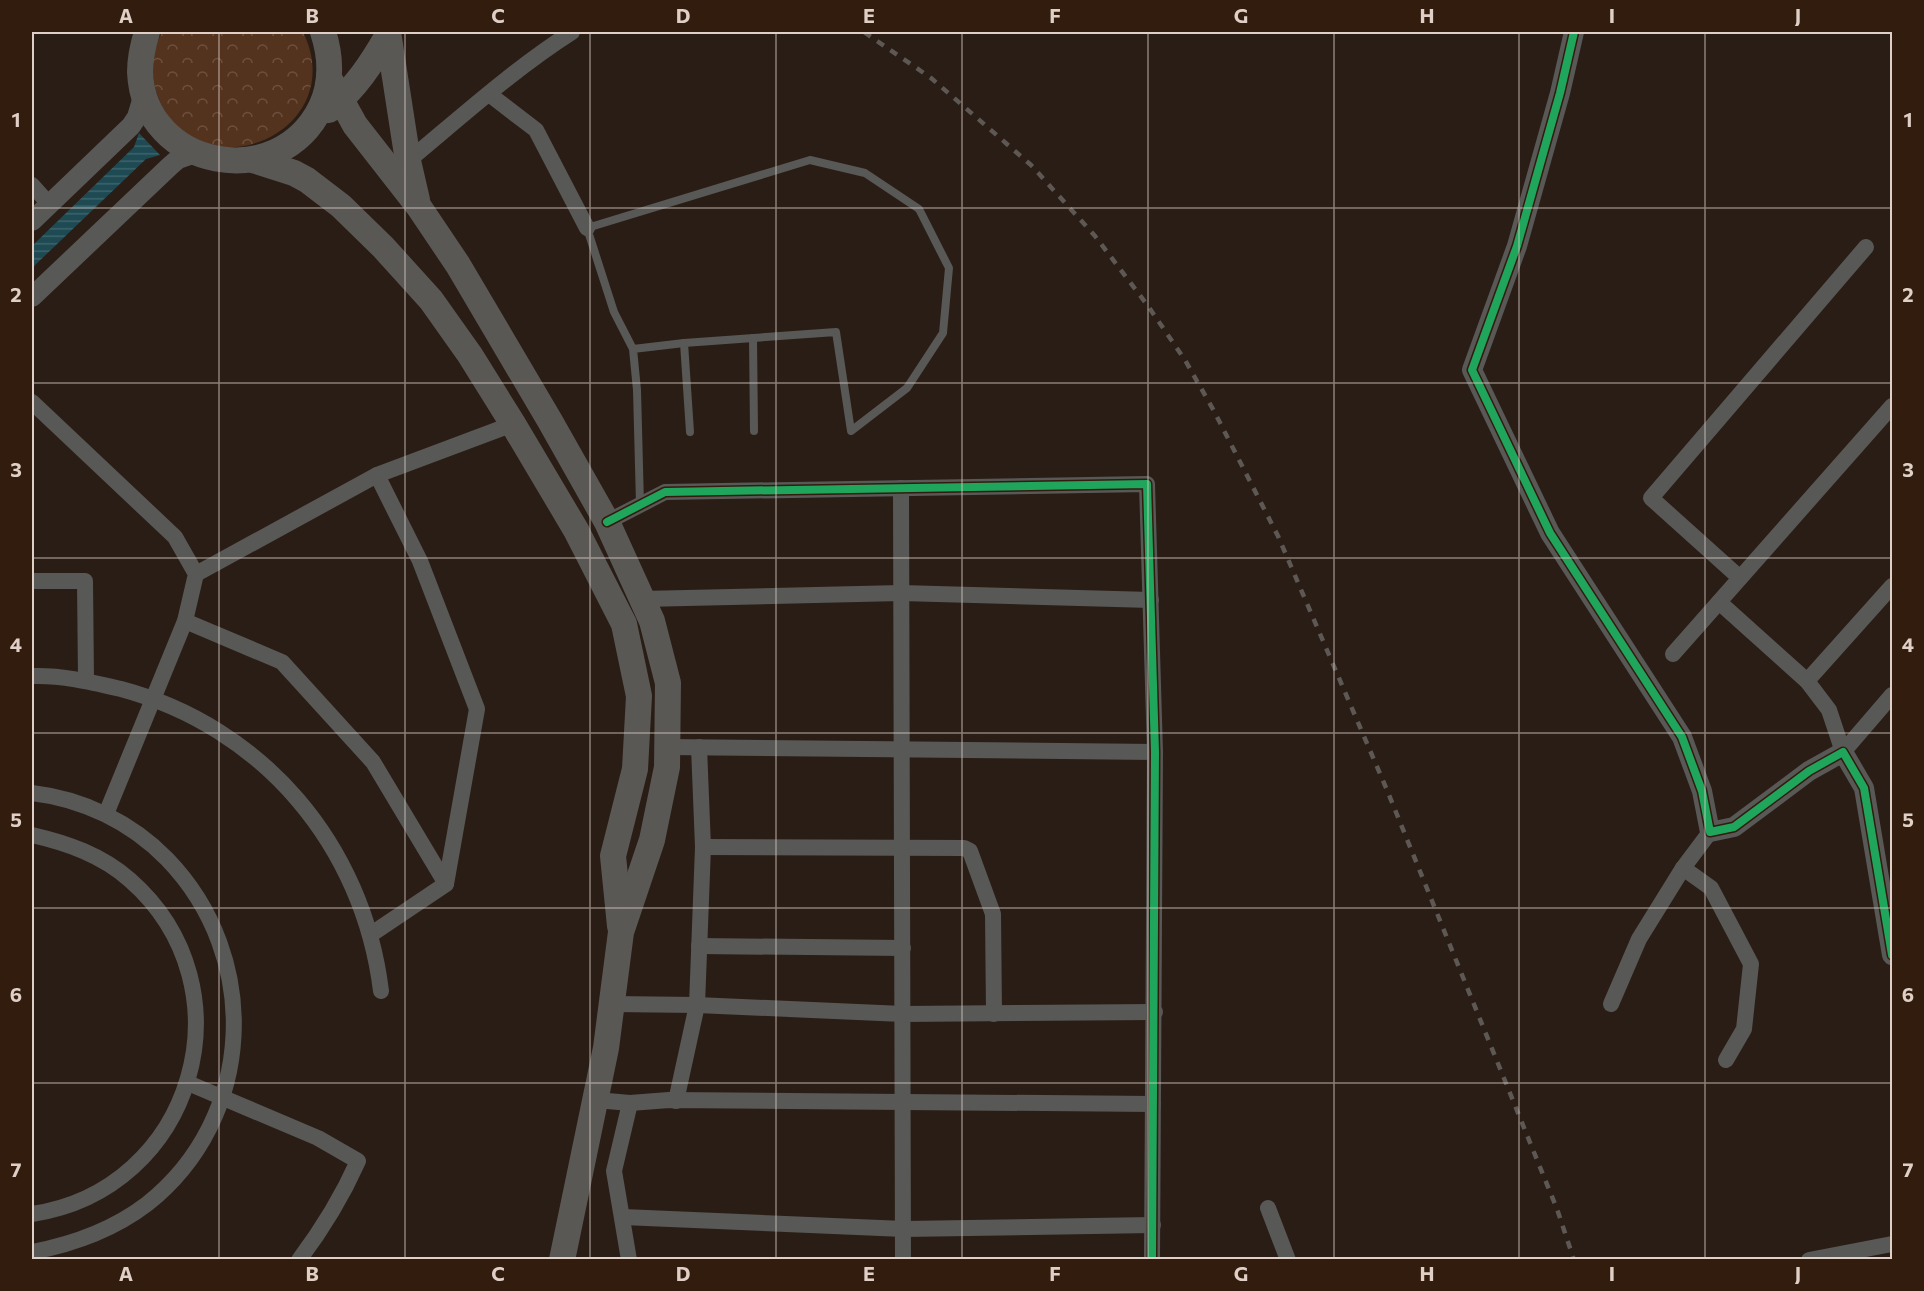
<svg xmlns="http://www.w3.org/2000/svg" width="1924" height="1291" font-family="Commissioner,sans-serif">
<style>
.park{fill:url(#park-crowns)}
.water{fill:url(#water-rules)}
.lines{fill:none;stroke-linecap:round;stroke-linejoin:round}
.service{stroke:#585856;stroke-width:8}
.minor{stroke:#585856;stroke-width:16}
.tertiary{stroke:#585856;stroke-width:20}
.primary{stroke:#5a5855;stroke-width:26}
.rail{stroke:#5d5854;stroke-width:4.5;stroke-dasharray:8 8;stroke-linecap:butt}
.cycleway-casing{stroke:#321c0d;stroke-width:11}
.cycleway{stroke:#20a55d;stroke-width:8}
.grid{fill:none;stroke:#dfcfc6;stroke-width:1.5;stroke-opacity:0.55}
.neatline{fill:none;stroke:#dfcfc6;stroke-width:2}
.grid-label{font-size:20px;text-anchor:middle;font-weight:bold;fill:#dfcfc6}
</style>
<defs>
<pattern id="park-crowns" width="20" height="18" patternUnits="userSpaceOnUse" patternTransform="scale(1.5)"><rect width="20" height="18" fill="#54331e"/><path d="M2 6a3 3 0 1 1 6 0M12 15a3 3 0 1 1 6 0" fill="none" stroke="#6c503d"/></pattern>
<pattern id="water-rules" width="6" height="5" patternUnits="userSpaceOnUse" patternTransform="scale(1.5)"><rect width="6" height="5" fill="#1e4a54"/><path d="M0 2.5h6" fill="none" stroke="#3e636b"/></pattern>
</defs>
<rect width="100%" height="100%" fill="#2a1d15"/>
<path class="park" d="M162,32H303C353,135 193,198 157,94C150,73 152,51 162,32Z"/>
<polygon class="water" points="139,133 160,155 146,159 32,268 32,246 134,147"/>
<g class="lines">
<g class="service">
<polyline points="753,338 754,431"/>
<polyline points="684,343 690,432"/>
<polyline points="633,349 684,343 836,332 851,431 907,388 943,333 949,268 919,209 865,173 810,160 587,228 614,312 633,349 637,390 640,504"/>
</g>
<g class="minor">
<polyline points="489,94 536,130 587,228"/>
<path d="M408,161C461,117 514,69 572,32"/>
<polyline points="32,185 49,204"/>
<polyline points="32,402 175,537 196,574 185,621 106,814"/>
<polyline points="377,475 513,424"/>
<polyline points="901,488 903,1260"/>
<polyline points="607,522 665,492 1147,484 1155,752 1152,1260"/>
<polyline points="196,574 377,475 420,561 477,709 446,884 370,935"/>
<polyline points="1740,578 1651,498 1866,247"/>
<polyline points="32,581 85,581 86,680"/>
<polyline points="1892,586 1807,681 1829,710 1843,752 1892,695"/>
<polyline points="642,599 901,593 1151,600"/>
<polyline points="1719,602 1807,681"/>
<polyline points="185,621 282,662 373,762 446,884"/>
<polyline points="1673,654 1892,406"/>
<path d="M32,676C62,675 91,682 121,689C263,727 363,845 381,991"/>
<polyline points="667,747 1155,752"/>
<path d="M32,793C83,799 131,822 167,859C262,957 256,1118 147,1204C113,1230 74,1244 32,1252"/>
<path d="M32,835C67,843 102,855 130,880C253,988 194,1190 32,1214"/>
<polyline points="703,847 964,848 970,851 993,914 994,1014"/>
<polyline points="1683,868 1711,888 1751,964 1744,1029 1726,1060"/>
<polyline points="699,946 903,948"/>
<polyline points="612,1004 697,1005 903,1014 1155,1012"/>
<polyline points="1611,1004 1639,939 1683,868 1710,832"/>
<path d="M188,1083L318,1138L358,1161C342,1197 323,1228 299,1260"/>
<polyline points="596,1100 630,1103 669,1100 1153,1104"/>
<polyline points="676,1101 697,1005 703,847 699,747"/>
<polyline points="1268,1208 1288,1260"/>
<polyline points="623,1217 904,1229 1153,1225"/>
<polyline points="629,1260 614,1171 630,1103"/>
<polyline points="1809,1260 1892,1244"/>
</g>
<g class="tertiary">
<polyline points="1574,32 1560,93 1517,246 1472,370 1550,533 1682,737 1702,791 1710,832 1734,827 1809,771 1843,752 1864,788 1892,955"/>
<polyline points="32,221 131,126 137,117 144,94"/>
<polyline points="32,297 170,166 178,159 195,153"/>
</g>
<g class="primary">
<path d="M147,32C143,45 140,58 140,72C144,169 279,194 321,107C332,83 331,56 323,32"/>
<polyline points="388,32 408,161 417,200"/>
<polyline points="329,78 355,125 419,207 458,265 550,421 607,522 652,621 668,683 667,767 652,840 621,932 606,1048 562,1260"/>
<path d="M329,110C355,89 372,63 388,35"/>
<polyline points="253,160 294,173 307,180 341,206 383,247 431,300 470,355 513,424 576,530 624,624 639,696 635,769 613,856 620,926"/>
</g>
<polyline class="rail" points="864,32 931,78 1031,165 1095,236 1148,306 1185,360 1214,411 1278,536 1387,790 1557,1209 1574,1260"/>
<defs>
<g id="cycleway">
<polyline points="1574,32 1560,93 1517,246 1472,370 1550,533 1682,737 1702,791 1710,832 1734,827 1809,771 1843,752 1864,788 1892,955"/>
<polyline points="607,522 665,492 1147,484 1155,752 1152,1260"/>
</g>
</defs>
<use href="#cycleway" class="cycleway-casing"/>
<use href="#cycleway" class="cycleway"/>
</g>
<path class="grid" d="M219,32V1260M405,32V1260M590,32V1260M776,32V1260M962,32V1260M1148,32V1260M1334,32V1260M1519,32V1260M1705,32V1260M32,208H1892M32,383H1892M32,558H1892M32,733H1892M32,908H1892M32,1083H1892"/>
<rect width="1924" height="1291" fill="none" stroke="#321c0d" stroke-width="66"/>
<rect x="33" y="33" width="1858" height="1225" class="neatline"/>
<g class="grid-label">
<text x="126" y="23">A</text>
<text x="312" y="23">B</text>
<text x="498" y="23">C</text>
<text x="683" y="23">D</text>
<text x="869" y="23">E</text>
<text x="1055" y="23">F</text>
<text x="1241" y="23">G</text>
<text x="1427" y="23">H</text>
<text x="1612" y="23">I</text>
<text x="1798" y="23">J</text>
<text x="16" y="127">1</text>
<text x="1908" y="127">1</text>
<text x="16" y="302">2</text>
<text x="1908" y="302">2</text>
<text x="16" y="477">3</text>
<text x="1908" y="477">3</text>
<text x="16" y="652">4</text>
<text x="1908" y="652">4</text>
<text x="16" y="827">5</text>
<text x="1908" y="827">5</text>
<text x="16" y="1002">6</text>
<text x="1908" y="1002">6</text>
<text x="16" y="1177">7</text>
<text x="1908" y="1177">7</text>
<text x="126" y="1281">A</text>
<text x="312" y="1281">B</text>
<text x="498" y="1281">C</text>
<text x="683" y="1281">D</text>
<text x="869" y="1281">E</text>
<text x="1055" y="1281">F</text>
<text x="1241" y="1281">G</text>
<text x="1427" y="1281">H</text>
<text x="1612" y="1281">I</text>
<text x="1798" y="1281">J</text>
</g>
</svg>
